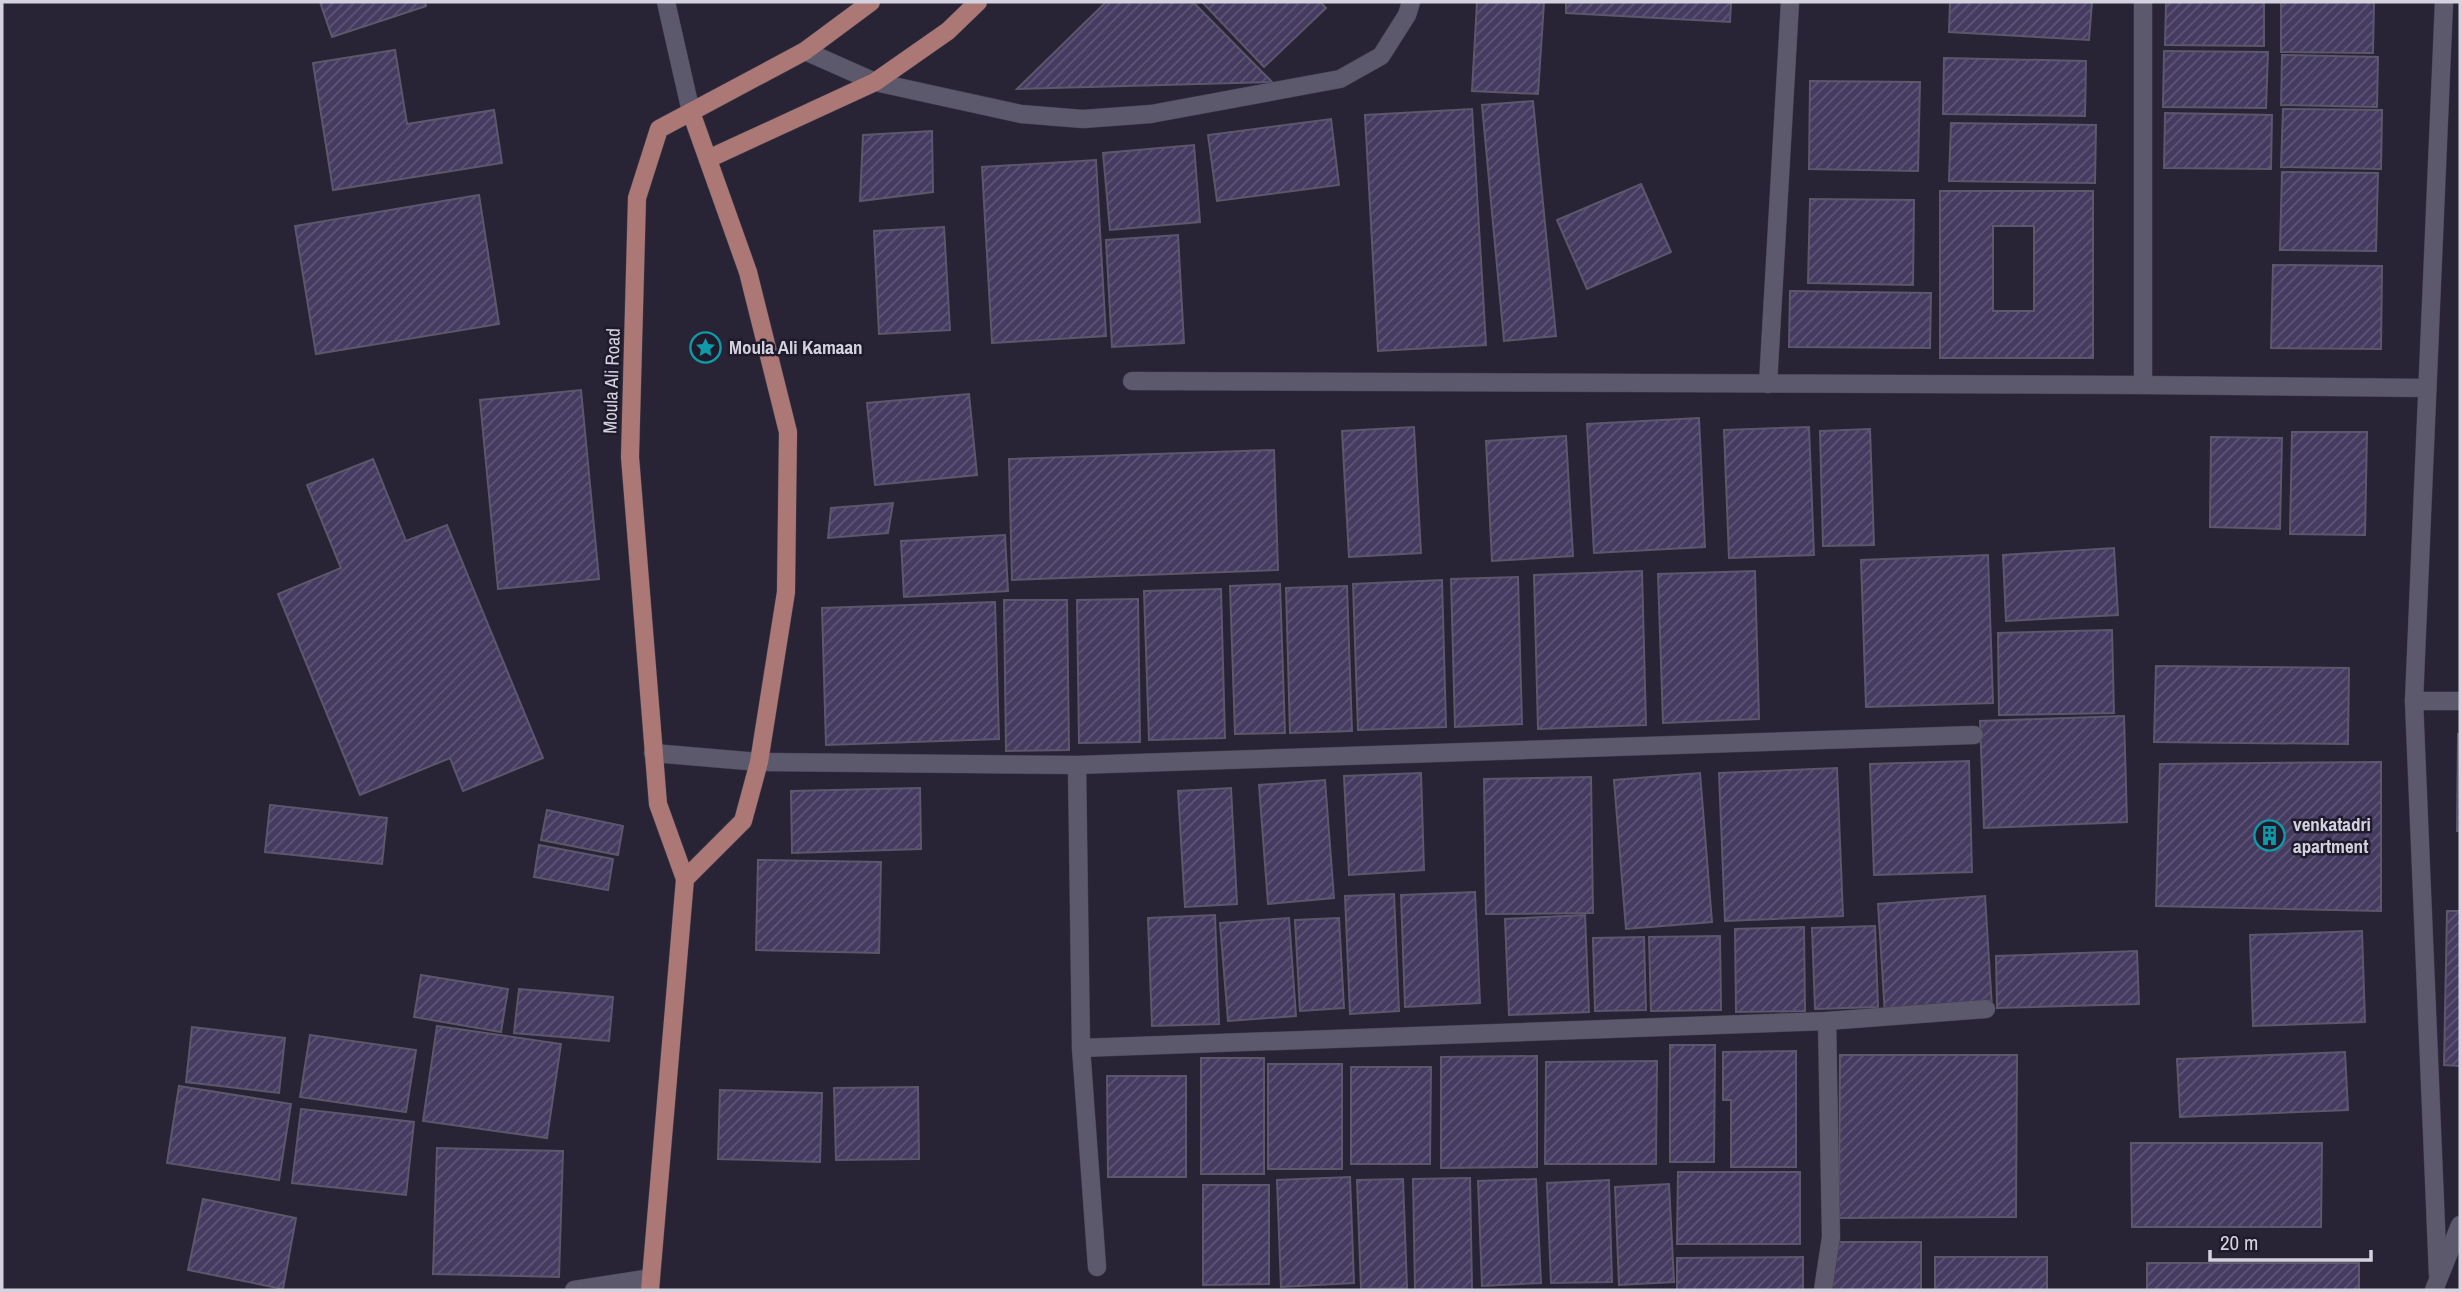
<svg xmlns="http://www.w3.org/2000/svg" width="2462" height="1292" font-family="'Archivo Narrow',sans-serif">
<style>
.building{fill:url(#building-hatch);stroke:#5c576b;stroke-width:2;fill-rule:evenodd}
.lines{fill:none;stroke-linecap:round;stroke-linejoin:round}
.minor-casing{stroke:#44404f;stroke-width:19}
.tertiary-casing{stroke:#44404f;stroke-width:19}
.primary-casing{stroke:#44404f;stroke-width:19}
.minor{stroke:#5d596d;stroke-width:18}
.tertiary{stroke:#5d596d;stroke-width:18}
.primary{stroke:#ac7875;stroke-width:18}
.labels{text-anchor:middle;stroke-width:5;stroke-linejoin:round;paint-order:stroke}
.poi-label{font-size:19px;font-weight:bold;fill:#d4d2de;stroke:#1f1b2c;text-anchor:start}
.street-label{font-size:19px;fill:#d4d2de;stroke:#1f1b2c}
</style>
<defs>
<pattern id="building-hatch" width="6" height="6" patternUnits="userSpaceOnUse" patternTransform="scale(1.75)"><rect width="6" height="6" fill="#453b60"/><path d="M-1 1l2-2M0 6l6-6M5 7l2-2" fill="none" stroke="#5f5676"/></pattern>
</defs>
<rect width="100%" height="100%" fill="#282436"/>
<g class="building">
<polygon points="320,2 425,2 426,6 332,37"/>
<polygon points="1106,2 1193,2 1272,82 1017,89"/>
<polygon points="1202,2 1320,2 1326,8 1264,67"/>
<polygon points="1477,2 1544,2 1538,94 1472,91"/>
<polygon points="1566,2 1731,2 1730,22 1566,13"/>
<polygon points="1950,2 2092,2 2089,40 1949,32"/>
<polygon points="2166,2 2264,2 2264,46 2165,45"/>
<polygon points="2281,2 2374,2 2373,53 2281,52"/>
<polygon points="395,50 407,124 494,110 502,163 333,190 313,63"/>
<polygon points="2164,51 2268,52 2266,108 2163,107"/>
<polygon points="2282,55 2378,57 2377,107 2281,105"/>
<polygon points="1944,58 2086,61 2085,116 1943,114"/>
<polygon points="1810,81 1920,82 1918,171 1809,169"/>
<polygon points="1533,101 1556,336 1504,341 1482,105"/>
<polygon points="1472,109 1486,345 1378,351 1365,115"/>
<polygon points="2283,109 2382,110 2381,169 2281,167"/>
<polygon points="2165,113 2272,115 2271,169 2164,168"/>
<polygon points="1331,119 1339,185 1217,201 1208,135"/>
<polygon points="1951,123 2096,125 2095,183 1949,181"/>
<polygon points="932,131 933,192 860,201 863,135"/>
<polygon points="1194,145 1200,222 1110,230 1103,153"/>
<polygon points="1096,160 1106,336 992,343 982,167"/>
<polygon points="2282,172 2378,173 2376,251 2280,250"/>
<polygon points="1641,184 1671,252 1587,289 1557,220"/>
<path d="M1940,191H2093V358H1940ZM1993,226H2034V311H1993Z"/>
<polygon points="479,195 499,324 316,354 295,226"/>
<polygon points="1810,199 1914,200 1913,285 1808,283"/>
<polygon points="944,227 950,330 879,334 874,231"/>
<polygon points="1178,235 1184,343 1112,347 1106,240"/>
<polygon points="2273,265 2382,266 2381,349 2271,348"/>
<polygon points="1790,291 1931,293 1930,348 1789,347"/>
<polygon points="581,390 599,579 498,589 480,400"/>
<polygon points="969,394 977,475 875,485 867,403"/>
<polygon points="1699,418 1705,547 1594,553 1587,424"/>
<polygon points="1414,427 1421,553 1349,557 1342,431"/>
<polygon points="1809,427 1814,555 1729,558 1724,430"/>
<polygon points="1870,429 1874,545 1823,546 1820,431"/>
<polygon points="2292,432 2367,432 2365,535 2290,534"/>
<polygon points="1566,436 1573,556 1492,561 1486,441"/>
<polygon points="2211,437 2282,438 2280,529 2210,527"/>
<polygon points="1274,450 1278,570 1012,580 1009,459"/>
<polygon points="373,459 406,541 447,525 543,758 463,791 450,758 360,795 278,594 341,568 307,485"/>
<polygon points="893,503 888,533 828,538 831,508"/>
<polygon points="1005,535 1008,591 904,597 901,541"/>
<polygon points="2114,548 2118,615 2006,621 2003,555"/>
<polygon points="1988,555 1993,703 1866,707 1861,560"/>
<polygon points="1642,571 1646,725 1538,729 1534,575"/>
<polygon points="1755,571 1759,719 1663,723 1658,574"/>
<polygon points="1518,577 1522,724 1455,727 1451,579"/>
<polygon points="1442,580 1446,727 1358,730 1353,584"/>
<polygon points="1280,584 1285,733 1235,734 1230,586"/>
<polygon points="1347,586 1352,731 1290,733 1286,588"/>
<polygon points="1221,589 1225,738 1149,740 1144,591"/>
<polygon points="1138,599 1140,742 1079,743 1077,600"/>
<polygon points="1004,600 1067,600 1069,750 1006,751"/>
<polygon points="995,602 999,739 826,745 822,608"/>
<polygon points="2112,630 2114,713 1999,715 1998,633"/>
<polygon points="2156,666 2349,668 2348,744 2154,742"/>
<polygon points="2124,716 2127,822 1984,828 1980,721"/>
<polygon points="2458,734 2460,734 2460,831 2457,831"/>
<polygon points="1969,761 1972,872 1874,875 1870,764"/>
<polygon points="2381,762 2381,911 2156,906 2160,764"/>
<polygon points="1837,768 1843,916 1725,921 1719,773"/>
<polygon points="1421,773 1424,870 1349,875 1344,776"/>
<polygon points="1700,773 1712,922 1626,929 1614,780"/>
<polygon points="1591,777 1593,913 1486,914 1484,779"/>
<polygon points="1325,780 1334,898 1268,904 1259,785"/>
<polygon points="920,788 921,849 792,853 791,791"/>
<polygon points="1231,788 1237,904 1185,907 1178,791"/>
<polygon points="270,805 387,818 382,864 265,852"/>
<polygon points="547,810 623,826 618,855 541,840"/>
<polygon points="539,845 613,859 608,890 534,877"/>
<polygon points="758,860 881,862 879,953 756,950"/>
<polygon points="1475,892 1480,1003 1405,1007 1401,895"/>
<polygon points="1394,894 1399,1011 1350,1014 1345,896"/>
<polygon points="1985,896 1992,1008 1885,1015 1878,904"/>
<polygon points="2447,911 2460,911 2460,1066 2444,1065"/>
<polygon points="1215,915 1219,1024 1152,1026 1148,918"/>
<polygon points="1585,915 1589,1012 1509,1015 1505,919"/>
<polygon points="1289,918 1296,1016 1228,1021 1220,923"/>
<polygon points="1339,918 1344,1008 1300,1011 1295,920"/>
<polygon points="1875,926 1878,1007 1815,1009 1812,928"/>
<polygon points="1804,927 1805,1011 1736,1012 1735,929"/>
<polygon points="2362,931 2365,1022 2253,1026 2250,935"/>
<polygon points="1720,936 1721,1010 1651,1011 1649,937"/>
<polygon points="1644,937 1646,1010 1595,1011 1593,938"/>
<polygon points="2137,951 2139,1004 1997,1008 1996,956"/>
<polygon points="421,975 508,989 501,1032 414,1017"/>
<polygon points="519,989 613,997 609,1041 514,1033"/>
<polygon points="437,1026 561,1044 547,1138 423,1121"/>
<polygon points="192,1027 285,1038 279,1093 186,1082"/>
<polygon points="310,1035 416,1050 406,1112 300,1097"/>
<polygon points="1670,1045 1715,1045 1714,1162 1670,1162"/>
<polygon points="1796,1051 1796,1167 1731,1167 1731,1100 1723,1100 1723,1052"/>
<polygon points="2345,1052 2348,1110 2180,1117 2177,1059"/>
<polygon points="1840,1055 2017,1055 2016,1217 1839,1218"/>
<polygon points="1537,1056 1537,1167 1441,1168 1441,1057"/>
<rect x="1201" y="1058" width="63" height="116"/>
<polygon points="1657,1061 1656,1164 1545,1164 1546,1062"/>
<rect x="1268" y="1064" width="74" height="105"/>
<polygon points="1351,1067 1431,1067 1430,1164 1351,1164"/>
<polygon points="1107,1076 1186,1076 1186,1177 1108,1177"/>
<polygon points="179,1086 291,1104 279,1180 167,1163"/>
<polygon points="918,1087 919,1159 836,1160 834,1088"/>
<polygon points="720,1090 822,1093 820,1162 718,1159"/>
<polygon points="301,1109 414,1122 406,1195 292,1183"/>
<polygon points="2131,1143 2322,1143 2321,1227 2132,1227"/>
<polygon points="437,1148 563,1151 559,1277 433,1274"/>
<polygon points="1678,1172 1800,1172 1800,1244 1677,1244"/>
<polygon points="1350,1177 1354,1283 1281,1287 1277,1180"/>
<polygon points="1470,1178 1472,1289 1415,1290 1413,1179"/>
<polygon points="1403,1179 1407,1288 1361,1289 1357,1180"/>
<polygon points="1536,1179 1541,1283 1482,1286 1478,1181"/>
<polygon points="1609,1180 1612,1282 1551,1283 1547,1183"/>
<polygon points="1669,1184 1674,1282 1619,1285 1615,1187"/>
<polygon points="1203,1185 1269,1185 1269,1284 1203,1285"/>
<polygon points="203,1199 296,1218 283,1289 188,1270"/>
<polygon points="1837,1242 1921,1242 1921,1290 1831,1290"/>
<polygon points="1803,1257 1803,1290 1677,1290 1677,1258"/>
<rect x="1935" y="1257" width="112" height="33"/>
<rect x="2147" y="1263" width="212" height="27"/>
</g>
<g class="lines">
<defs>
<g id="minor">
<polyline points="805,51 875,82 1021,114 1083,119 1151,114 1340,79 1381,56 1407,15 1411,2"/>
<polyline points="1132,381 2143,385 2143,2"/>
<polyline points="1768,384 1790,2"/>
<polyline points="2143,385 2427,388"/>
<polyline points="2414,701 2460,701"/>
<polyline points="653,753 759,762 1077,765 1974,735"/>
<polyline points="1077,765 1081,1048 1097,1267"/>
<polyline points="1081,1048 1827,1021 1986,1009"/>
<polyline points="2438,1275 2414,701 2444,2"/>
<polyline points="1823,1290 1831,1237 1827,1021"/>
<polyline points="2434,1290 2460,1225"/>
</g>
<g id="tertiary">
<polyline points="666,2 691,112"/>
<polyline points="574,1290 651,1278"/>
</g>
<g id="primary">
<polyline points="708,159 875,82 948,31 978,2"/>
<polyline points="685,879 658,804 630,457 637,198 659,129 805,51 871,2"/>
<polyline points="650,1290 685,879 743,821 759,762 786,592 788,432 748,272 691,112"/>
</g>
</defs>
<use href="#minor" class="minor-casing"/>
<use href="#tertiary" class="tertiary-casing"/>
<use href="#primary" class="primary-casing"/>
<use href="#minor" class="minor"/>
<use href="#tertiary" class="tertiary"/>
<use href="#primary" class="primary"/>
</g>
<defs>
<symbol id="sight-ring" viewBox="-11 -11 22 22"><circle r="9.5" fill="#1f1b2c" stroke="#0f9aa8" stroke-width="1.5"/><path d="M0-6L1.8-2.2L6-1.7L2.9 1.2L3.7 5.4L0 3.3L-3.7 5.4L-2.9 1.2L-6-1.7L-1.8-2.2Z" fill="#0f9aa8"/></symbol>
<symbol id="building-ring" viewBox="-11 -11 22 22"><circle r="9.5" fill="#1f1b2c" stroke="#0f9aa8" stroke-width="1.5"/><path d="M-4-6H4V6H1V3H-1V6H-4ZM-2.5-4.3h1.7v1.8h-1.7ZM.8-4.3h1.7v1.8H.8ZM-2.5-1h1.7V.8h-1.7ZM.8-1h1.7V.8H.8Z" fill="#0f9aa8"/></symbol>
</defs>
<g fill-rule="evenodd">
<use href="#sight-ring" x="688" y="330" width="35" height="35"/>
<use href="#building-ring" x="2252" y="818" width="35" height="35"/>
</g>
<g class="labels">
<g class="poi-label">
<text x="729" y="354">Moula Ali Kamaan</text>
<text x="2293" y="831">venkatadri<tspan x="2293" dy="22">apartment</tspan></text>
</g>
<g class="street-label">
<text transform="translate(611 381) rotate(-88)" y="7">Moula Ali Road</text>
</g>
</g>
<rect width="2462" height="1292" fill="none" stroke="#d4d2de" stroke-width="7"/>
<path d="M2210 1250v10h161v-10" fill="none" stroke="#d4d2de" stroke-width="3.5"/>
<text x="2220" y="1250" font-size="21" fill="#d4d2de" stroke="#1f1b2c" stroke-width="5" paint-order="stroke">20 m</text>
</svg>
